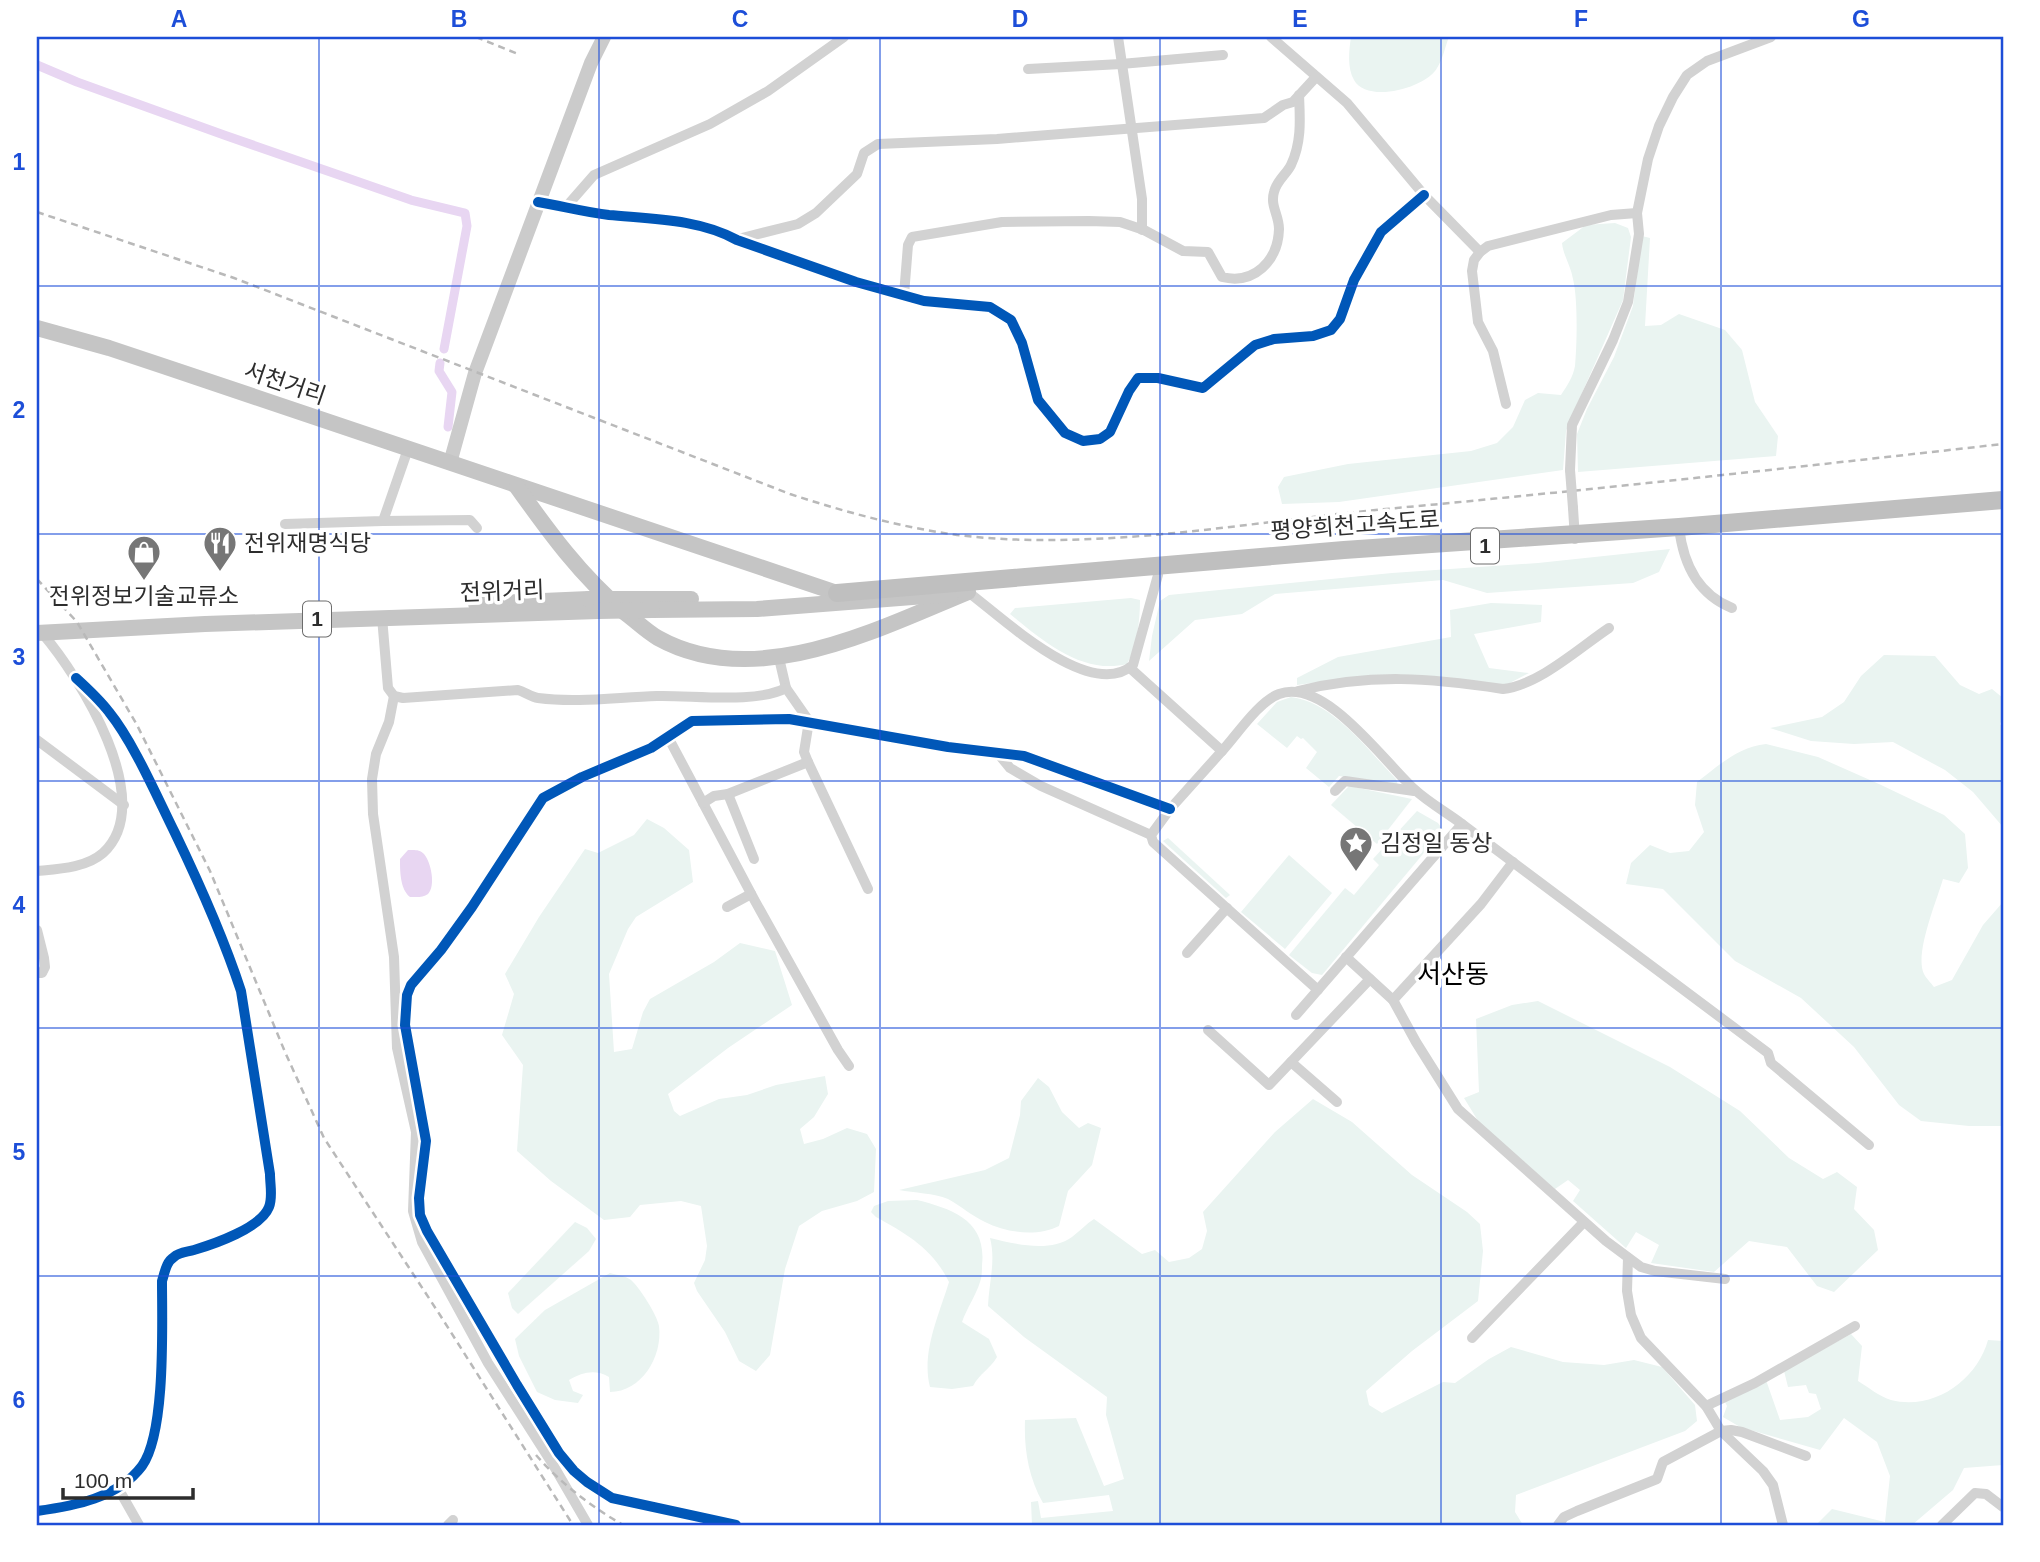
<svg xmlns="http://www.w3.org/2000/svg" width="2040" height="1562" font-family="Arial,'Noto Sans KR',sans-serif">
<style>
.green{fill:#eaf4f1}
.water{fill:#e8d6f2}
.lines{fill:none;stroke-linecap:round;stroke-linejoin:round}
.canal{stroke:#e8d6f2;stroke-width:9}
.street{stroke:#d2d2d2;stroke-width:10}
.secondary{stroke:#cbcbcb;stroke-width:14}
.primary{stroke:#c5c5c5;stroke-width:16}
.highway{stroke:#bfbfbf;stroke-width:18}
.rail{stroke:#b9b9b9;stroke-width:2.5;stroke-dasharray:7 5;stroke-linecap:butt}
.street-bridge{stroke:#d2d2d2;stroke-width:10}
.primary-bridge{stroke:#c5c5c5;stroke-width:16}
.cycleway-casing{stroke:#fff;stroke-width:15}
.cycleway{stroke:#0057b8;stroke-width:10}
.grid{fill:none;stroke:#1d4ed8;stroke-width:2;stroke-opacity:0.55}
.labels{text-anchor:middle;stroke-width:7;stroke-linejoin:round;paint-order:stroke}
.shield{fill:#fff;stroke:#6c6c6c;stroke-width:2}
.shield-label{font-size:21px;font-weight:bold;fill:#2d2d2d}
.street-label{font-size:23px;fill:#2d2d2d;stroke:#fff}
.poi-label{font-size:23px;fill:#2d2d2d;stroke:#fff;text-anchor:start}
.quarter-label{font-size:26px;fill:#000;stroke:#fff}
.neatline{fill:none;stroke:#1d4ed8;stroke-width:2.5}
.grid-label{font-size:23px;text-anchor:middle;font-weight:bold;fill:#1d4ed8}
</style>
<rect width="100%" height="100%" fill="#fff"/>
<g class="green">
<path d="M1351,37H1449C1445,47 1443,59 1437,68C1426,88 1367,104 1354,80C1347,68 1349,50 1351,37Z"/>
<path d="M1615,223L1628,228L1631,237L1623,300L1571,418L1566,431L1563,470L1339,502L1282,504L1278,487L1284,477L1348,464L1471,451L1497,443L1513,427L1525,400L1538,393L1561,395C1567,386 1573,377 1575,366C1577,344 1578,300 1573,279C1571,266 1563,255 1562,243L1586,225Z"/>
<polygon points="1642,236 1650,238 1645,326 1661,325 1679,314 1725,330 1742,350 1755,402 1778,436 1776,456 1578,472 1577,434 1587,409 1614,357 1633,306"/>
<polygon points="1670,549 1659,572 1633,583 1487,593 1443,580 1275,594 1242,614 1195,620 1149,661 1152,636 1160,601 1169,595 1392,573 1538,563"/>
<path d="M1131,598L1140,600C1140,621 1137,646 1127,664C1082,675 1042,640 1010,614L1015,608Z"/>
<polygon points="1491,603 1542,605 1541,622 1474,634 1489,668 1529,673 1506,685 1416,675 1364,676 1297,685 1297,678 1338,657 1451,637 1450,610"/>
<polygon points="1884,655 1935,656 1960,685 1979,694 1992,689 2003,698 2003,717 2000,724 2003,728 2003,827 1973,792 1945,770 1893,742 1854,744 1811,741 1770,728 1822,717 1844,702 1861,676"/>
<path d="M1291,697C1333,702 1368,750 1396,779L1398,785L1339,776L1329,787L1306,768L1317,752L1303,738L1301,739L1297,736L1287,748L1257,724L1277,702Z"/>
<path d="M1766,744L1818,757L1879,784L1944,815L1965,834L1968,868L1959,883L1943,879C1937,900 1914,954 1924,974C1926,978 1931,983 1934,987L1952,980L1983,925L2003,902V1126H1969L1921,1121L1899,1105L1854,1047L1801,998L1735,961L1663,889L1626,884L1631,863L1650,845L1670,853L1689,851L1704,832L1695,805L1697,782C1718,766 1738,747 1766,744Z"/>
<polygon points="1349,786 1412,799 1377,844 1331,805"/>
<polygon points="1417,811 1438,823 1443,830 1322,975 1312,973 1289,955 1345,888 1354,895 1379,865 1373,859"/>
<polygon points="647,819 664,828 689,850 693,882 636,917 628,929 609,974 614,1052 632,1049 643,1012 650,999 714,962 740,943 775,951 792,1005 728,1048 668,1094 674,1111 680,1116 719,1099 747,1095 776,1085 825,1076 828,1094 814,1117 800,1129 804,1144 823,1139 847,1128 867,1134 876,1149 874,1192 857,1201 822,1211 799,1226 785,1269 770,1355 756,1371 739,1361 725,1332 697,1291 694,1283 705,1260 707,1246 701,1206 681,1201 640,1205 630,1217 604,1220 551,1181 517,1151 523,1065 502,1035 514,994 505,974 539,917 585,849 598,853 634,835"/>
<polygon points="1168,838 1230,895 1226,898 1163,841"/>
<polygon points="1289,855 1332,893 1285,949 1241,912"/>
<polygon points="1538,1001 1670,1067 1740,1111 1789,1158 1823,1179 1837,1172 1857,1187 1854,1209 1874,1230 1878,1250 1834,1292 1817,1286 1787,1247 1749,1241 1714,1272 1651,1263 1659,1245 1636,1232 1626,1248 1573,1201 1580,1190 1568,1180 1555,1189 1480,1124 1464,1098 1479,1092 1476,1019 1512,1005"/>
<path d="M1038,1078L1049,1087L1062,1112L1079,1128L1088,1123L1101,1128L1092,1165L1068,1191L1059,1226C1037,1237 1007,1233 985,1222C972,1216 961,1206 948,1199C934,1193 914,1193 899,1190L985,1170L1009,1158L1020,1115L1021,1101Z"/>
<path d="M1313,1099L1352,1122L1412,1175L1467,1212L1480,1224L1483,1251L1478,1301L1412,1351L1366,1391L1369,1405L1382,1413L1443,1382L1455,1383L1489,1359L1511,1347L1563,1362L1604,1365L1634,1360L1662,1367L1695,1405L1697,1421L1685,1431L1516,1495L1515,1512L1523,1525H1032L1031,1502L1038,1501L1041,1518L1113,1511L1109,1495L1043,1503C1028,1476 1024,1449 1025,1420L1076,1418L1104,1486L1124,1479L1106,1415L1107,1397L1024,1337L988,1306C989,1282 996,1261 990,1238C1014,1244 1050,1253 1072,1237C1080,1231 1086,1224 1094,1219L1142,1254L1155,1250L1169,1262L1189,1258L1202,1249L1207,1231L1203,1212L1275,1132Z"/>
<path d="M917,1200C953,1209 987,1221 982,1265C982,1270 982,1277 980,1282C976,1295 967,1308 962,1322L989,1339L997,1357C990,1369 980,1373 973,1386L952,1389L930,1387C921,1353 939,1315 949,1282C933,1249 907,1234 876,1217L871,1212L874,1206L888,1201Z"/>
<polygon points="575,1222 587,1228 596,1239 589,1251 518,1314 512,1308 508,1293"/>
<path d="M610,1273C617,1275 626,1276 631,1280C640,1288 657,1315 659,1326C663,1357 641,1392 610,1392L609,1377C595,1369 583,1372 569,1380L573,1391L583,1395L578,1403L555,1400L537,1392L519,1356L515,1339L545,1310Z"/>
<path d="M1851,1334L1862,1346L1858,1381C1868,1387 1880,1397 1891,1400C1934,1411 1977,1380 1988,1340L2003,1341V1465L1964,1468L1953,1490L1912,1525H1816L1832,1509L1885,1522L1890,1476L1877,1442L1844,1418L1820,1450L1740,1427L1723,1417L1727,1406L1725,1402L1766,1380L1780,1420L1808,1417L1821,1409L1816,1394L1809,1393L1806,1385L1788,1387L1784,1371Z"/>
</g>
<path class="water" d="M408,850C413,850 420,849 424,854C431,862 436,886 428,894C423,898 416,897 410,897C400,889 400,871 400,859Z"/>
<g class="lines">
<g class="canal">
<polyline points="37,65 77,82 224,135 411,200 465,213 467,226 444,349"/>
<polyline points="440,363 439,371 452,392 448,427"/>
</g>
<g class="street">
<polyline points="1118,37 1142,199 1142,230"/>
<polyline points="1271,37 1347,103 1424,195 1480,252"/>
<polyline points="1028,69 1121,64 1223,55"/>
<path d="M538,202C562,206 585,212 609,215C652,219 699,219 737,240L856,282L924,301L990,307L1011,320L1022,343L1038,400L1065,433L1083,441L1100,439L1110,432L1129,391L1138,378H1158L1203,388L1255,345L1274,339L1313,336L1331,330L1340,319L1354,280L1381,232L1424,195"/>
<polyline points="566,207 594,175 710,124 768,91 844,37"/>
<polyline points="738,239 798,224 816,213 857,174 864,153 878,144 997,139 1264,118 1283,105 1293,102 1316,77"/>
<path d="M904,295L908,245L912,237L1002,222L1089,221L1120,222L1144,230L1183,251L1208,252L1222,277C1254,285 1278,261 1279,229C1279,215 1270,206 1274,192C1277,180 1286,175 1291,165C1302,142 1300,118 1299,95"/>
<polyline points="1506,404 1493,351 1478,322 1472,271 1474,260 1480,252 1488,246 1611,215 1637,213"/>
<polyline points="1570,470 1572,425 1613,340 1628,302 1639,234 1637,213 1648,159 1659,126 1673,97 1687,75 1707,61 1771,37"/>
<polyline points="1573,508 1575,539"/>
<polyline points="383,521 470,520 477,528"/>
<polyline points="285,524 383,521 408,449"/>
<path d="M1679,527C1683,563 1697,594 1732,608"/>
<path d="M968,592C1003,618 1090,702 1133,665L1158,575"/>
<path d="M382,617L388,688L394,696L403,698L518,690C525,692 531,697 538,698C578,703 618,697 657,696C693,695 756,704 786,688L779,658"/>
<path d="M1130,668L1222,751C1236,736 1259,701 1279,694C1325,677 1384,762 1414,789C1428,802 1446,812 1462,824L1768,1053L1771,1063L1869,1145"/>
<polyline points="786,688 809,721 804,752 808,762 868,889"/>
<path d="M1298,691C1371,673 1430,678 1503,689C1539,685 1579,648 1609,628"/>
<polyline points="394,696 389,722 376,754 372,779 373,814 394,957 397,1048 416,1132 413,1211 422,1242 488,1363 552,1463 588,1525"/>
<polyline points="668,737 755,901 838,1050 849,1066"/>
<polyline points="37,740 124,805"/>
<polyline points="996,751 1010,768 1041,786 1151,835"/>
<polyline points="1222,751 1170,809 1151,835 1153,842 1318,990"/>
<polyline points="1335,791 1345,781 1414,791"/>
<polyline points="728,794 754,859"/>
<polyline points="703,803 714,796 728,794 808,762"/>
<path d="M37,871C58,869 86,868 103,853C159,802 79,676 42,633"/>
<polyline points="727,907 751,894"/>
<polyline points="37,930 44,958 45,967 42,973 37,973"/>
<polyline points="1187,953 1227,908"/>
<polyline points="1346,957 1393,1000 1416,1042 1458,1109 1606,1241 1641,1267 1655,1271 1725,1279"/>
<polyline points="1393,1000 1481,904 1513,862"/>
<polyline points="1296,1015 1462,824"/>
<polyline points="1208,1030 1269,1085 1370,979"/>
<polyline points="1291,1062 1337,1102"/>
<polyline points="1628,1258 1627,1291 1631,1315 1641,1338 1706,1406 1721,1431 1763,1471 1773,1485 1783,1525"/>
<polyline points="1472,1338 1584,1222"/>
<polyline points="1706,1406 1755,1383 1855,1326"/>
<polyline points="118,1488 139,1525"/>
<path d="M37,1511C74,1506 118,1498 142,1466C166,1433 162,1324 162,1281C165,1272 166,1262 174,1257C179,1252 187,1252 194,1250C214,1244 261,1228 269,1207C273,1197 270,1185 270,1174L241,991C223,936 200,885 175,833C157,797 134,743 109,712C99,699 87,688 76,678"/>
<polyline points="448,1525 453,1520"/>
<polyline points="736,1525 612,1498 587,1482 574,1471 559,1453 517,1385 427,1231 420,1215 419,1198 426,1141 405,1025 407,995 411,985 441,950 472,907 543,798 582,777 651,748 692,721 789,719 948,747 1024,756 1170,809"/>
<polyline points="1558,1525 1564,1517 1577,1511 1657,1479 1663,1462 1721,1431 1731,1430 1742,1432 1806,1456"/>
<polyline points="1942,1525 1975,1493 1986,1494 2003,1507"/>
</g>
<polyline class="secondary" points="450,463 475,373 591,63 604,37"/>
<g class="primary">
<polyline points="37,328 109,348 166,367 837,593"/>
<path d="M517,487C549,532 581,576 624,612C635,620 646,631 658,638C755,692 876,630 968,592"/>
<polyline points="643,599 691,599"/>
<polyline points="476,604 589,599"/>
<polyline points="652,610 757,609 951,594"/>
<polyline points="37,633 205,624 598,611"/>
</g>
<polyline class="highway" points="837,593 1344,550 1679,527 2003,500"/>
<g class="rail">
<polyline points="476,37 518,54"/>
<path d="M37,212L234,278L790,494C845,512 900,527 957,535C1097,552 1247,522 1386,509C1592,490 1798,467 2003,444"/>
<polyline points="37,579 77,622 137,725 210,871 285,1052 324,1138 440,1315 573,1525"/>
<path d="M536,1455C560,1483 592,1507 623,1525"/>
</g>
<polyline class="street-bridge" points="1570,470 1573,508"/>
<g class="primary-bridge">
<polyline points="589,599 643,599"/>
<polyline points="598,611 652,610"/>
</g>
<defs>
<g id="cycleway">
<path d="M538,202C562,206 585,212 609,215C652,219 699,219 737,240L856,282L924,301L990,307L1011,320L1022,343L1038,400L1065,433L1083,441L1100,439L1110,432L1129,391L1138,378H1158L1203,388L1255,345L1274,339L1313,336L1331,330L1340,319L1354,280L1381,232L1424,195"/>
<path d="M37,1511C74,1506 118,1498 142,1466C166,1433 162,1324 162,1281C165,1272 166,1262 174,1257C179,1252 187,1252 194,1250C214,1244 261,1228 269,1207C273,1197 270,1185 270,1174L241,991C223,936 200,885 175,833C157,797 134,743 109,712C99,699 87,688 76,678"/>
<polyline points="736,1525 612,1498 587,1482 574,1471 559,1453 517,1385 427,1231 420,1215 419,1198 426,1141 405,1025 407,995 411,985 441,950 472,907 543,798 582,777 651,748 692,721 789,719 948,747 1024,756 1170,809"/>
</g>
</defs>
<use href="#cycleway" class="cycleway-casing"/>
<use href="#cycleway" class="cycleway"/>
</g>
<path class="grid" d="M319,37V1525M599,37V1525M880,37V1525M1160,37V1525M1441,37V1525M1721,37V1525M37,286H2003M37,534H2003M37,781H2003M37,1028H2003M37,1276H2003"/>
<defs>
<symbol id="restaurant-pin" viewBox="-11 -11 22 30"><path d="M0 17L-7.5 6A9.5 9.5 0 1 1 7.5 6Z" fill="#767676" stroke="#fff"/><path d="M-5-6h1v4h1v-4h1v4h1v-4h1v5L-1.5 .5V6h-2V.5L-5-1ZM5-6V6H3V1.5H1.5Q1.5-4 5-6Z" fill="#fff"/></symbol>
<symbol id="shop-pin" viewBox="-11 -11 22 30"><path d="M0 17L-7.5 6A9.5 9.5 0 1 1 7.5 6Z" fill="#767676" stroke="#fff"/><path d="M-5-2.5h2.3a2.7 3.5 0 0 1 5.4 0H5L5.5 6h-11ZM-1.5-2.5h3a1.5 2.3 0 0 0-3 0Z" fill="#fff"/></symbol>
<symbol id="sight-pin" viewBox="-11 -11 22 30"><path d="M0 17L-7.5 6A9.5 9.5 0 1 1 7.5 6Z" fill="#767676" stroke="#fff"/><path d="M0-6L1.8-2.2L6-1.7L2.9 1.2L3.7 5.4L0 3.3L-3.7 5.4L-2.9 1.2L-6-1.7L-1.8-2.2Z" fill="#fff"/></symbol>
</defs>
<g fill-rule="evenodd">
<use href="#restaurant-pin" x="201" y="524" width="38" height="52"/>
<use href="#shop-pin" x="125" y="533" width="38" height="52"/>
<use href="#sight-pin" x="1337" y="824" width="38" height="52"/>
</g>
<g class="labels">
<g class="shield">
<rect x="1471" y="528.5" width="28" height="35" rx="5"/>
<rect x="303" y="601.5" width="28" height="35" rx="5"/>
</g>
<g class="shield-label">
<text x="1485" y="553">1</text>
<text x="317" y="626">1</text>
</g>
<g class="street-label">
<text transform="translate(285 383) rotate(19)" y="8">서천거리</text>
<text transform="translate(1355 525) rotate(-4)" y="8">평양희천고속도로</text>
<text transform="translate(502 591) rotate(-2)" y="8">전위거리</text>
</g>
<g class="poi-label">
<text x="244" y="551">전위재명식당</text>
<text x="144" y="604" text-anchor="middle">전위정보기술교류소</text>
<text x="1380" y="851">김정일 동상</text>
</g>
<g class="quarter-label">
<text x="1453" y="983">서산동</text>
</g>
</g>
<rect width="2040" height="1562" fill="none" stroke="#ffffff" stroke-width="77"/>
<path d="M63 1488v10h130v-10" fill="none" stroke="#2d2d2d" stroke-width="3.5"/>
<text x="74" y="1488" font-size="21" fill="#2d2d2d" stroke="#ffffff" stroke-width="5" paint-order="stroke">100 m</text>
<rect x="38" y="38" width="1964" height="1486" class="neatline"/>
<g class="grid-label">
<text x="179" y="27">A</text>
<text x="459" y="27">B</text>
<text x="740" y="27">C</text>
<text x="1020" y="27">D</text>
<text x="1300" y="27">E</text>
<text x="1581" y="27">F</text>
<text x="1861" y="27">G</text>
<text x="19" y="170">1</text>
<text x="19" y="418">2</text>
<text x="19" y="665">3</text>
<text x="19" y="913">4</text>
<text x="19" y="1160">5</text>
<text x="19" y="1408">6</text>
</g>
</svg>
